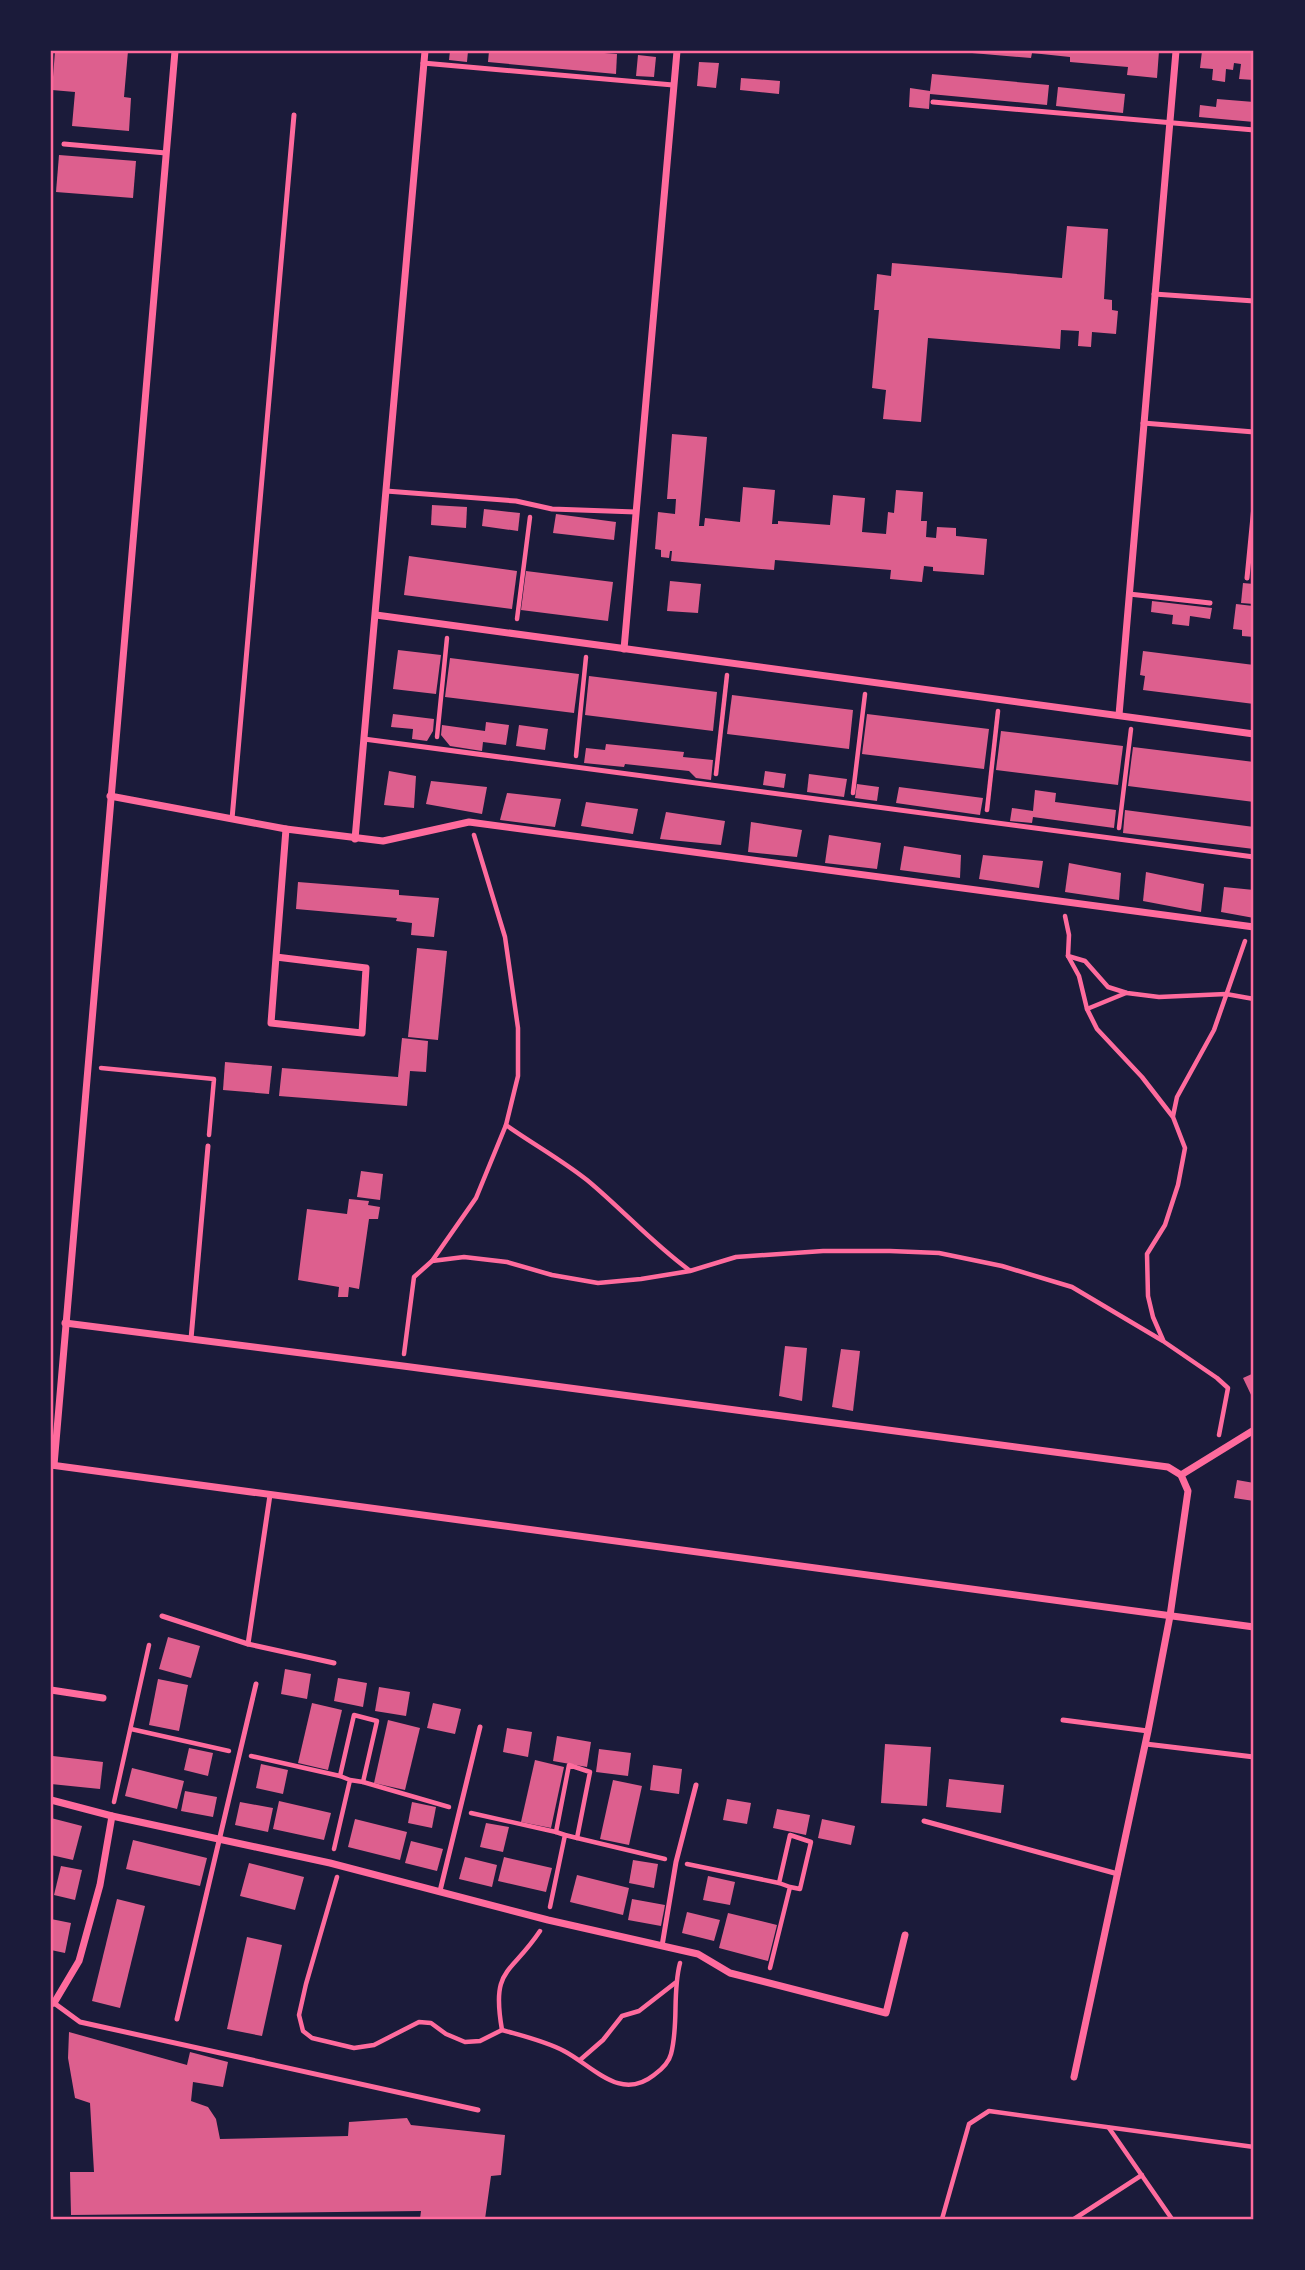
<svg xmlns="http://www.w3.org/2000/svg" width="1305" height="2270" font-family="Lato,sans-serif">
<style>
.building{fill:#dd5f8e}
.lines{fill:none;stroke-linecap:round;stroke-linejoin:round}
.path{stroke:#ff6b9d;stroke-width:4.5}
.service{stroke:#ff6b9d;stroke-width:5}
.minor{stroke:#ff6b9d;stroke-width:7}
.neatline{fill:none;stroke:#ff6b9d;stroke-width:2.5}
</style>
<rect width="100%" height="100%" fill="#1b1b3a"/>
<g class="building">
<polygon points="55,51 128,51 124,97 131,98 129,131 72,126 75,92 52,90"/>
<polygon points="450,51 468,51 467,62 449,60"/>
<polygon points="489,51 579,51 617,54 616,74 488,62"/>
<polygon points="972,51 1159,51 1157,78 1127,75 1128,67 1070,62 1070,57 1032,53 1031,58 972,53"/>
<polygon points="1202,51 1254,51 1254,80 1239,79 1241,64 1234,63 1233,70 1226,69 1225,82 1212,80 1213,69 1200,68"/>
<polygon points="638,55 656,57 654,77 636,76"/>
<polygon points="699,62 719,63 716,88 697,86"/>
<polygon points="932,74 1049,85 1047,105 930,94 929,109 909,107 910,88 930,91"/>
<polygon points="741,78 780,81 779,94 740,90"/>
<polygon points="1058,87 1125,94 1123,113 1056,106"/>
<polygon points="1217,99 1254,102 1254,122 1199,117 1200,105 1216,107"/>
<polygon points="59,155 136,161 133,198 56,192"/>
<polygon points="1067,226 1108,229 1104,299 1112,300 1112,310 1118,311 1116,334 1092,332 1091,347 1078,346 1079,331 1061,330 1060,349 928,338 921,422 883,419 886,390 872,388 879,310 874,310 877,274 891,276 892,263 1062,278"/>
<polygon points="672,434 707,437 699,526 704,526 705,518 740,522 743,487 775,490 772,524 778,524 778,521 830,525 833,495 865,498 862,532 886,534 888,512 894,513 896,490 923,492 921,521 927,521 926,537 936,538 937,527 956,528 956,536 987,539 984,575 933,571 933,567 924,566 922,582 890,579 891,570 775,560 774,570 671,561 672,551 670,551 669,558 661,557 661,550 655,549 658,512 675,514 676,499 667,499"/>
<polygon points="432,505 467,507 466,528 431,525"/>
<polygon points="484,509 520,513 518,531 482,526"/>
<polygon points="556,514 616,522 614,540 553,533"/>
<polygon points="409,556 517,571 512,609 404,595"/>
<polygon points="526,571 613,582 608,621 521,610"/>
<polygon points="670,581 701,584 698,613 667,611"/>
<polygon points="1243,583 1254,584 1254,604 1241,603"/>
<polygon points="1152,601 1212,608 1210,619 1190,616 1189,626 1172,624 1173,615 1151,612"/>
<polygon points="1236,604 1253,606 1252,619 1254,620 1254,637 1242,636 1242,630 1233,629"/>
<polygon points="398,650 441,655 436,694 393,689"/>
<polygon points="1143,651 1254,665 1254,704 1143,690 1145,676 1140,675"/>
<polygon points="450,658 579,674 574,713 445,697"/>
<polygon points="589,676 717,692 713,731 585,715"/>
<polygon points="732,695 853,710 849,749 727,734"/>
<polygon points="393,714 434,719 433,731 427,741 412,739 413,729 391,727"/>
<polygon points="867,714 989,729 984,769 862,754"/>
<polygon points="486,722 509,725 506,745 483,742 482,751 450,746 441,735 442,725 485,731"/>
<polygon points="519,725 548,729 545,750 516,746"/>
<polygon points="1001,731 1123,746 1118,785 996,770"/>
<polygon points="606,744 684,752 683,757 713,760 711,780 696,778 689,771 625,764 624,767 584,763 586,748 605,750"/>
<polygon points="1133,747 1254,762 1254,802 1128,786"/>
<polygon points="389,771 416,776 414,808 384,805"/>
<polygon points="765,771 786,774 784,788 763,785"/>
<polygon points="809,774 847,779 844,797 807,792"/>
<polygon points="431,781 487,787 482,814 426,804"/>
<polygon points="857,784 879,787 877,801 855,798"/>
<polygon points="899,787 983,798 980,815 896,803"/>
<polygon points="1035,790 1056,793 1055,802 1116,810 1114,828 1033,817 1032,823 1010,821 1012,808 1033,811"/>
<polygon points="507,793 561,799 555,827 500,820"/>
<polygon points="586,802 638,809 633,834 581,826"/>
<polygon points="1125,810 1254,827 1254,849 1123,833"/>
<polygon points="666,812 725,821 721,845 660,839"/>
<polygon points="751,822 802,830 797,857 748,852"/>
<polygon points="829,835 881,843 877,869 825,863"/>
<polygon points="904,846 961,855 960,878 900,870"/>
<polygon points="983,855 1043,861 1039,888 979,879"/>
<polygon points="1069,863 1121,873 1119,900 1065,892"/>
<polygon points="1146,872 1204,884 1201,912 1143,901"/>
<polygon points="298,882 399,890 399,895 439,898 434,937 411,935 412,923 396,921 397,918 296,909"/>
<polygon points="1224,887 1254,890 1254,918 1221,912"/>
<polygon points="417,948 447,951 438,1040 408,1037"/>
<polygon points="402,1038 428,1041 426,1072 410,1071 407,1106 279,1096 282,1068 398,1077"/>
<polygon points="225,1062 272,1066 269,1094 223,1090"/>
<polygon points="361,1171 383,1174 380,1200 357,1197"/>
<polygon points="349,1199 369,1201 368,1205 380,1207 378,1219 369,1219 359,1289 349,1287 348,1297 338,1297 339,1287 298,1280 307,1209 347,1214"/>
<polygon points="785,1346 807,1348 802,1401 779,1396"/>
<polygon points="841,1349 860,1351 853,1411 832,1407"/>
<polygon points="1254,1373 1254,1401 1243,1378"/>
<polygon points="1237,1480 1254,1483 1254,1501 1234,1498"/>
<polygon points="168,1637 200,1646 191,1678 159,1669"/>
<polygon points="285,1669 311,1674 307,1699 281,1694"/>
<polygon points="338,1678 367,1683 363,1707 334,1701"/>
<polygon points="158,1679 188,1685 179,1731 149,1725"/>
<polygon points="379,1687 410,1692 406,1716 375,1711"/>
<polygon points="312,1703 342,1710 328,1770 298,1763"/>
<polygon points="433,1703 461,1709 455,1734 427,1728"/>
<polygon points="388,1720 420,1728 405,1790 374,1783"/>
<polygon points="507,1728 532,1732 528,1757 503,1752"/>
<polygon points="557,1736 591,1742 587,1767 553,1761"/>
<polygon points="885,1744 931,1747 927,1806 881,1803"/>
<polygon points="189,1748 213,1753 208,1776 184,1770"/>
<polygon points="599,1749 631,1753 628,1776 596,1772"/>
<polygon points="53,1756 103,1762 100,1789 51,1784"/>
<polygon points="535,1760 564,1767 551,1828 521,1822"/>
<polygon points="261,1764 288,1770 283,1794 256,1788"/>
<polygon points="653,1765 682,1769 679,1794 650,1790"/>
<polygon points="132,1768 184,1781 177,1809 125,1796"/>
<polygon points="949,1779 1004,1785 1001,1813 946,1807"/>
<polygon points="613,1780 642,1786 629,1845 600,1839"/>
<polygon points="185,1791 217,1797 213,1817 181,1811"/>
<polygon points="727,1799 751,1803 747,1824 723,1820"/>
<polygon points="279,1801 331,1813 324,1840 273,1829"/>
<polygon points="240,1802 273,1808 268,1832 235,1825"/>
<polygon points="412,1802 436,1807 432,1828 408,1823"/>
<polygon points="777,1809 810,1815 806,1835 773,1828"/>
<polygon points="51,1818 82,1826 73,1860 51,1855"/>
<polygon points="355,1819 407,1832 400,1860 348,1847"/>
<polygon points="822,1819 855,1826 851,1845 818,1838"/>
<polygon points="486,1823 509,1827 503,1852 480,1847"/>
<polygon points="133,1840 207,1858 200,1886 126,1869"/>
<polygon points="411,1841 443,1849 437,1871 405,1863"/>
<polygon points="465,1857 497,1865 492,1887 459,1879"/>
<polygon points="504,1857 552,1868 546,1892 498,1881"/>
<polygon points="633,1860 658,1864 654,1888 629,1883"/>
<polygon points="249,1863 304,1877 295,1910 240,1896"/>
<polygon points="61,1866 82,1870 75,1900 54,1895"/>
<polygon points="577,1875 629,1888 623,1915 570,1902"/>
<polygon points="708,1876 735,1882 730,1905 703,1900"/>
<polygon points="117,1899 145,1906 120,2008 92,2001"/>
<polygon points="632,1899 665,1905 661,1926 628,1920"/>
<polygon points="687,1912 720,1920 714,1941 682,1933"/>
<polygon points="728,1913 777,1925 768,1961 719,1948"/>
<polygon points="51,1919 71,1923 65,1953 51,1950"/>
<polygon points="247,1937 282,1945 262,2036 227,2029"/>
<polygon points="69,2032 187,2065 190,2052 228,2062 223,2087 193,2082 191,2101 208,2107 216,2119 220,2139 348,2136 349,2122 407,2118 411,2125 505,2135 501,2175 491,2176 485,2219 420,2219 421,2211 71,2215 70,2172 94,2172 90,2103 75,2098 68,2058"/>
</g>
<g class="lines">
<g class="path">
<polyline points="517,619 530,517"/>
<polyline points="437,737 447,638"/>
<polyline points="576,756 586,657"/>
<polyline points="716,774 727,675"/>
<polyline points="853,793 865,694"/>
<polyline points="987,810 998,711"/>
<polyline points="1119,828 1131,729"/>
<polyline points="1065,916 1069,935 1068,956 1085,961 1108,987 1127,993 1159,997 1226,994 1254,999"/>
<polyline points="1068,956 1079,976 1087,1009 1097,1029 1142,1077 1173,1117 1185,1148 1178,1185 1165,1225 1147,1254 1148,1296 1153,1317 1163,1340"/>
<polyline points="1087,1009 1126,993"/>
<polyline points="101,1068 214,1079 209,1135"/>
<polyline points="1173,1116 1177,1097 1214,1030 1245,941"/>
<path d="M506,1125C533,1144 562,1160 587,1180C622,1209 652,1243 689,1270"/>
<polyline points="432,1261 464,1257 507,1262 552,1275 598,1283 641,1279 690,1271 736,1257 823,1251 890,1251 939,1253 1002,1266 1072,1287 1163,1341 1217,1378 1228,1388 1219,1435"/>
<polyline points="404,1354 414,1277 432,1261 476,1198 506,1125 518,1076 518,1028 505,937 474,835"/>
<polyline points="131,1729 229,1751"/>
<polyline points="251,1756 340,1776"/>
<polyline points="363,1782 449,1807"/>
<polyline points="114,1802 149,1645"/>
<polyline points="471,1813 556,1832"/>
<polyline points="577,1838 665,1859"/>
<polyline points="334,1849 350,1780 340,1776 354,1715 377,1721 363,1782 350,1780"/>
<polyline points="687,1864 779,1883"/>
<path d="M337,1877L306,1984L299,2015L303,2031L312,2038L354,2048L374,2045L419,2022L431,2023L446,2034L465,2042L480,2041L502,2030C523,2036 545,2041 564,2051C593,2066 620,2102 654,2075C661,2070 669,2062 671,2054C679,2024 672,1993 680,1963"/>
<polyline points="550,1907 565,1835 577,1838 590,1772 569,1765 556,1832 565,1835"/>
<polyline points="770,1968 790,1887 800,1889 811,1842 790,1835 779,1883 790,1887"/>
<path d="M502,2030C491,1967 510,1976 540,1931"/>
<polyline points="580,2060 603,2040 622,2016 639,2011 675,1983"/>
<polyline points="1109,2128 1172,2219"/>
<polyline points="942,2219 969,2124 989,2111 1254,2147"/>
<polyline points="1074,2219 1142,2175"/>
</g>
<g class="service">
<polyline points="423,63 673,85"/>
<polyline points="933,102 1254,130"/>
<polyline points="64,144 166,153"/>
<polyline points="1154,294 1254,301"/>
<polyline points="1143,423 1254,432"/>
<polyline points="386,491 516,501 552,509 636,512"/>
<polyline points="1247,578 1254,506"/>
<polyline points="1129,594 1210,603"/>
<polyline points="364,739 1254,857"/>
<polyline points="232,819 294,115"/>
<polyline points="191,1339 208,1146"/>
<polyline points="162,1616 248,1644 334,1663"/>
<polyline points="248,1644 270,1495"/>
<polyline points="1063,1720 1148,1731"/>
<polyline points="1146,1744 1254,1757"/>
<polyline points="924,1821 1118,1874"/>
<polyline points="440,1891 480,1727"/>
<polyline points="662,1946 676,1862 696,1785"/>
<polyline points="54,2003 80,2022 478,2110"/>
<polyline points="177,2019 256,1684"/>
</g>
<g class="minor">
<polyline points="376,615 1254,734"/>
<polyline points="624,649 677,51"/>
<polyline points="1119,715 1176,51"/>
<polyline points="110,796 286,829 383,841 469,822 1254,927"/>
<polyline points="355,839 425,51"/>
<polyline points="276,957 271,1023 362,1033 366,968 276,957 286,829"/>
<polyline points="65,1323 403,1366 1168,1467 1181,1475 1188,1491 1170,1616 1148,1731 1074,2077"/>
<polyline points="51,1465 1254,1627"/>
<polyline points="54,1465 175,51"/>
<polyline points="1181,1475 1254,1430"/>
<polyline points="51,1690 103,1698"/>
<polyline points="51,1800 112,1816 330,1863 548,1920 698,1954 730,1973 886,2013 905,1935"/>
<polyline points="51,2004 54,2003 79,1961 100,1885 112,1816"/>
</g>
</g>
<rect width="1305" height="2270" fill="none" stroke="#1b1b3a" stroke-width="105"/>
<rect x="52" y="52" width="1200" height="2166" class="neatline"/>
</svg>
